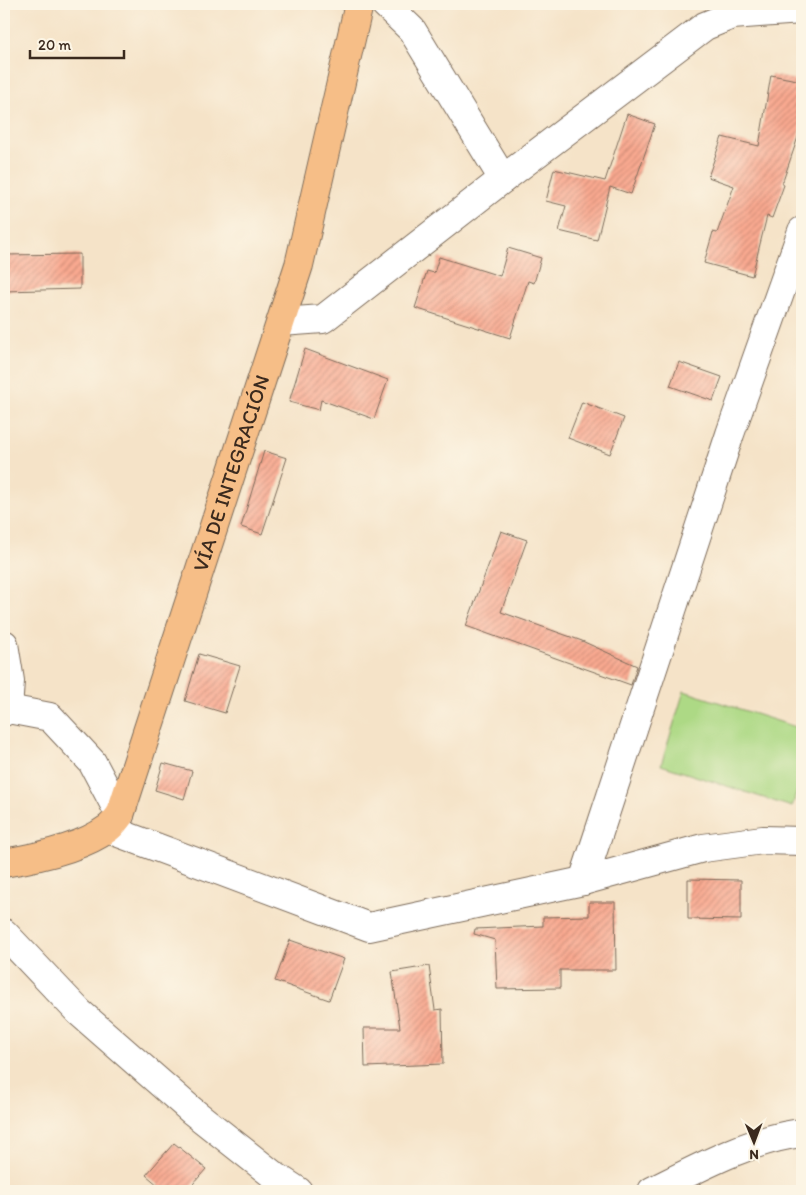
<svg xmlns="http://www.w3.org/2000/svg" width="806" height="1195" font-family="Itim,sans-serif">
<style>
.pitch{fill:#add985;stroke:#748252}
.building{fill:url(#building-hatch)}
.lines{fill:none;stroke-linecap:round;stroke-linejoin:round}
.minor-casing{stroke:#7c6b5a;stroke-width:30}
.major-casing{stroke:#7c6b5a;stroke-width:30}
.minor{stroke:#fff;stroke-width:28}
.major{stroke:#f6be87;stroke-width:28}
.labels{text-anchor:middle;stroke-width:4;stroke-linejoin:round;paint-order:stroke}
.street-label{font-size:21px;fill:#3b2a1e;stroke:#fcf5e5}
</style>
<defs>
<pattern id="building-hatch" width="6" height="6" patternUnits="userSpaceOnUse" patternTransform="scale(1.25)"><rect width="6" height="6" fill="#f9a990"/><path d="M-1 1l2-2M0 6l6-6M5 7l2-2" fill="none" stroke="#cb8a75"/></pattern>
</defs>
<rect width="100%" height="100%" fill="#fcf5e5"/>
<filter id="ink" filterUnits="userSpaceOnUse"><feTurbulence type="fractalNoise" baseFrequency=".02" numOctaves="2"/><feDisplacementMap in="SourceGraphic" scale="10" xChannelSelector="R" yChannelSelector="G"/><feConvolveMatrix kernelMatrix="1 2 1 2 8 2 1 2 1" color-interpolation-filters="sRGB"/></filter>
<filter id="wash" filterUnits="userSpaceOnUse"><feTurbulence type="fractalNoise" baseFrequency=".0096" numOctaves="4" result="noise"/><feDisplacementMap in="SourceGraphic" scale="20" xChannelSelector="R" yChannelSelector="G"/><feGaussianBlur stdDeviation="1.12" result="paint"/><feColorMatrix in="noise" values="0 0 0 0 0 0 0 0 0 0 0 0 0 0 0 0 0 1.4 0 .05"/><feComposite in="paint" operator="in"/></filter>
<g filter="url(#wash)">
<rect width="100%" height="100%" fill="#f5e3c8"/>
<polygon class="pitch" points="684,691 802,729 802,775 792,807 661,765"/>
<g id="blocks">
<g class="building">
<polygon points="771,75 802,81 802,117 799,134 782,184 784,185 772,218 767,216 752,276 704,263 713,232 717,233 734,186 708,177 722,137 759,146"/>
<polygon points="627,114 655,124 631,194 610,187 597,240 559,231 566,206 546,201 554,169 605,181"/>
<polygon points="508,248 541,258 534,283 528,281 510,338 415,308 427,271 434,273 439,257 500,276"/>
<polygon points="80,254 80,289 4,291 4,255"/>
<polygon points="305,349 388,380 374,419 321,400 319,410 289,402"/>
<polygon points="679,362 722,377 713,401 670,386"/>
<polygon points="582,402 624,418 610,454 568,438"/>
<polygon points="264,451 287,458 262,534 241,527"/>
<polygon points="501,531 527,540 501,612 582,641 637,666 631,685 466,626"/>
<polygon points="199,654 240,666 225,713 185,701"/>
<polygon points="163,763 192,771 184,799 155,790"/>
<polygon points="688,879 741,880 741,920 688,919"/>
<polygon points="589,902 615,902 616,970 560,970 560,988 497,989 495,940 474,934 475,929 543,926 543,917 589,916"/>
<polygon points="290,940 344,959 329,1000 275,981"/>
<polygon points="429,966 435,1010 442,1009 443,1064 365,1067 364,1028 400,1028 392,972"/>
<polygon points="174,1143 206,1169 187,1191 165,1191 146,1175"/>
</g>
</g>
</g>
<g filter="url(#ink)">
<use href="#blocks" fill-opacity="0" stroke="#7c6b5a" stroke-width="1"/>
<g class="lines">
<defs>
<g id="minor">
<polyline points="385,4 412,30 503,179"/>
<polyline points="281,322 323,319 503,179 705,26 732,15 802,10"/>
<polyline points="4,644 10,681 8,709"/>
<polyline points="4,712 8,709 50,717 92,762 120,815"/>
<polyline points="108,829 369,927 583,881 703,848 763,840 802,841"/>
<polyline points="583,881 730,434 802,231"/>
<polyline points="4,933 79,1012 191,1110 272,1174 298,1191"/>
<path d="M652,1191C696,1169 753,1138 802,1133"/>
</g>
<g id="major">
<path id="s1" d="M4,863C34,858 82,848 107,829C112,826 116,820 120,815L299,265L359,4"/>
</g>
</defs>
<use href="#minor" class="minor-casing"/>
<use href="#major" class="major-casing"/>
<use href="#minor" class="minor"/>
<use href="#major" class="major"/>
</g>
</g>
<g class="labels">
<g class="street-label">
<text dy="7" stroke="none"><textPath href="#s1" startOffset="488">VÍA DE INTEGRACIÓN</textPath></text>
</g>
</g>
<rect width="806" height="1195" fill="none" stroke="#fcf5e5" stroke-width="20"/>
<g transform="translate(754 1142) rotate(179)" stroke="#fcf5e5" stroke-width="4" paint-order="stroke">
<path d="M0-4L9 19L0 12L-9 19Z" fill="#3b2a1e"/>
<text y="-8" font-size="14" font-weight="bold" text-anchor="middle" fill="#3b2a1e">N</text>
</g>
<path d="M30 50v8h94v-8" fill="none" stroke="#3b2a1e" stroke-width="2.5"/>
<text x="38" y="50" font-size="15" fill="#3b2a1e" stroke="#fcf5e5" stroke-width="4" paint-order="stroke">20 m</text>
</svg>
